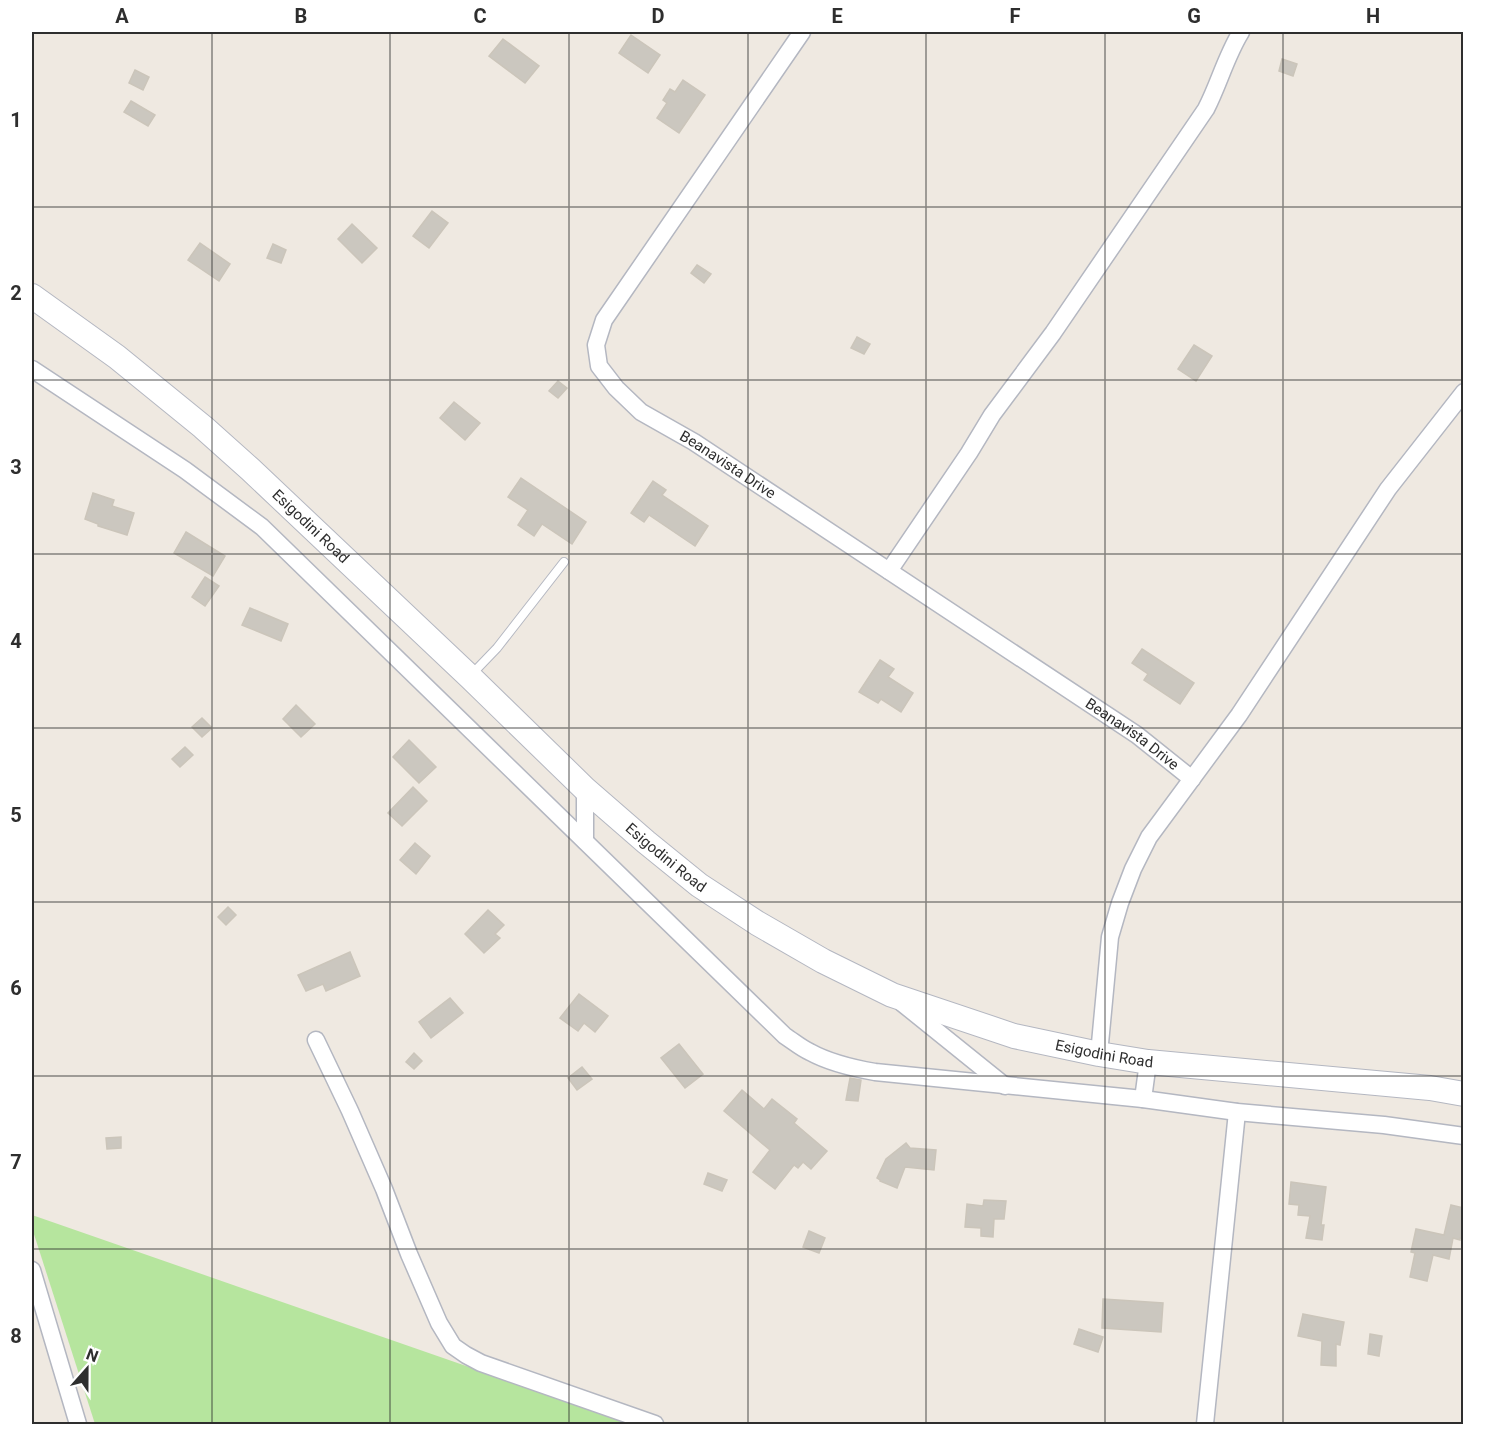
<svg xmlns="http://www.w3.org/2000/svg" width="1495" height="1456" font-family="Roboto,sans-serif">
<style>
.green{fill:#b6e59e}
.building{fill:#cbc7bf;stroke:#cbc5ba;stroke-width:1.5}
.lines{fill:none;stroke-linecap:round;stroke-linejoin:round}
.lane-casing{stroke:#b4b7c1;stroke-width:10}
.street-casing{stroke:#b4b7c1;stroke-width:19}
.secondary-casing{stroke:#b4b7c1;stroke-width:26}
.lane{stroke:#fff;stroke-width:8}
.street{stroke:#fff;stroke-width:16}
.secondary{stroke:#fff;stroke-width:24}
.grid{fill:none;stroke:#2e2e2e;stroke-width:1.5;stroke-opacity:0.55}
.labels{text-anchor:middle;stroke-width:5;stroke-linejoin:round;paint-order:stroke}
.street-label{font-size:15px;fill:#2e2e2e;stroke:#fff}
.neatline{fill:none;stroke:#2e2e2e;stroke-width:2}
.grid-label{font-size:20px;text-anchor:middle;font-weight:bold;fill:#2e2e2e}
</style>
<rect width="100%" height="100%" fill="#efe9e1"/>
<polygon class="green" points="32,1215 633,1424 95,1424 32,1228"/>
<g class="building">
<polygon points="631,35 660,55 648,73 619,53"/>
<polygon points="503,39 539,66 525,83 489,56"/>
<polygon points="1282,59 1297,64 1293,76 1279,71"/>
<polygon points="135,70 149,77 143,90 129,83"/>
<polygon points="683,80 705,95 679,133 657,118 667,103 663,100 670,89 675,92"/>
<polygon points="131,101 155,115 148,126 124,112"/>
<polygon points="432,211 448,223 429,248 413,236"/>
<polygon points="352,224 377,248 362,263 338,239"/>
<polygon points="200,243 230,264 219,281 188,260"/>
<polygon points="273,244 286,250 281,263 267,258"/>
<polygon points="697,265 711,274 704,283 691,273"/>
<polygon points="857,337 870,344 864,354 851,348"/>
<polygon points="1194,345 1212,356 1196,381 1178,369"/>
<polygon points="558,381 567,388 558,398 549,391"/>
<polygon points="454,402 480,423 465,440 440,418"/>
<polygon points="521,478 586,522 572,544 542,524 534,536 518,525 528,510 508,497"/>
<polygon points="653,481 666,490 662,495 708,526 695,546 649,515 644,522 631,513"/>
<polygon points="93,493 114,500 112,506 134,513 127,535 98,526 98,524 85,519"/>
<polygon points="186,532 225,556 213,576 174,553"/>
<polygon points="205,577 219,586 205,606 192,597"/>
<polygon points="250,608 288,624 281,641 242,625"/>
<polygon points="1142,649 1194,683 1180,704 1144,680 1148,674 1132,663"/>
<polygon points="880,660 894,669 888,677 913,693 901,712 881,699 878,703 859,692"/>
<polygon points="296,705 315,724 301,737 283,719"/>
<polygon points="202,718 212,728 202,737 192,727"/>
<polygon points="409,740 436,767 419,783 393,757"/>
<polygon points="185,747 193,755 180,767 172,759"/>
<polygon points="413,787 427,801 402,826 388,813"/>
<polygon points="415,843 430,856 416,874 400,860"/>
<polygon points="228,907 236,915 226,925 218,917"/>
<polygon points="488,910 504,925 495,934 500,938 484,953 465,934"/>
<polygon points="350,952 360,976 326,991 323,984 306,991 298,975"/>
<polygon points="579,994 608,1016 595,1032 584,1023 578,1031 560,1018"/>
<polygon points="450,998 463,1013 431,1038 419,1022"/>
<polygon points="679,1044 703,1074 685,1088 661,1058"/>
<polygon points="414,1053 422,1061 414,1069 406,1062"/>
<polygon points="582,1067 592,1079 577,1090 568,1078"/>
<polygon points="850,1078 861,1080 858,1101 846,1100"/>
<polygon points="742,1090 764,1109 772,1099 797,1119 794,1123 827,1151 811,1169 803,1162 798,1168 794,1165 775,1189 753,1172 770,1150 724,1111"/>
<polygon points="121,1137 121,1148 107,1149 106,1138"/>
<polygon points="906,1143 910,1148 936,1150 934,1170 905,1167 897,1188 880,1181 880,1180 877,1178 886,1159"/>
<polygon points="708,1173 727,1180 722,1191 704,1184"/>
<polygon points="1291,1182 1326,1187 1321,1225 1324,1225 1322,1240 1306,1238 1310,1216 1298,1215 1299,1205 1289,1204"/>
<polygon points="984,1200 1006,1201 1004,1219 994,1219 993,1237 981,1236 981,1228 965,1227 967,1204 983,1206"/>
<polygon points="1451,1205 1464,1208 1464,1239 1460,1238 1460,1240 1453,1238 1449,1259 1433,1255 1427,1281 1410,1277 1415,1253 1411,1252 1416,1229 1444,1235"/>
<polygon points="809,1231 825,1238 819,1253 803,1247"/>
<polygon points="1103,1299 1163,1303 1161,1332 1102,1328"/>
<polygon points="1303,1314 1344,1322 1340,1345 1336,1344 1336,1366 1321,1365 1322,1341 1298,1336"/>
<polygon points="1079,1329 1103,1337 1098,1352 1074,1344"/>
<polygon points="1370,1334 1382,1336 1379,1356 1368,1354"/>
</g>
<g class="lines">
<defs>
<polyline id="lane" points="472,674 497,648 564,562"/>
<g id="street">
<path id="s1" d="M802,32L604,320L596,345L599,366L616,388L641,412L694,442L1137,735L1192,779"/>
<path d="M32,369L185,470L262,527L785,1036C793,1041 801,1048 810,1052C830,1063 852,1068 875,1072L1143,1099L1237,1112L1384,1125L1464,1136"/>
<path d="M889,571L969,453L992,415L1053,333L1206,109C1219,84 1226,56 1241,32"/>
<polyline points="585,841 585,789"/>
<polyline points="902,1003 1005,1086"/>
<polyline points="316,1040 350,1111 384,1189 409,1254 439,1323 453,1346 466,1355 481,1363 655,1424"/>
<polyline points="1099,1054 1110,937 1120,903 1133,869 1149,837 1239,715 1388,489 1464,392"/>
<polyline points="1143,1099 1148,1062"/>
<polyline points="32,1270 78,1424"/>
<polyline points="1205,1424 1237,1112"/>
</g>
<g id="secondary">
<path id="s2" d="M32,296L117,357L203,427L250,469L470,677L585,789L646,842L699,885L757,923L823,961L892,995L1014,1036L1099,1054L1148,1062L1430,1088L1464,1094"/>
</g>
</defs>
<use href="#lane" class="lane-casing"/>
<use href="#street" class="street-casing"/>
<use href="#secondary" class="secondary-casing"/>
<use href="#lane" class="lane"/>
<use href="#street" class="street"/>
<use href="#secondary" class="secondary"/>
</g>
<path class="grid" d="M212,32V1424M390,32V1424M569,32V1424M748,32V1424M926,32V1424M1105,32V1424M1283,32V1424M32,207H1464M32,380H1464M32,554H1464M32,728H1464M32,902H1464M32,1076H1464M32,1249H1464"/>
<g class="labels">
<g class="street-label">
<text dy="5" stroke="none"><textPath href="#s1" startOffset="561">Beanavista Drive</textPath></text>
<text dy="5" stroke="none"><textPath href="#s2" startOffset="362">Esigodini Road</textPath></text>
<text dy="5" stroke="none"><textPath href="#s1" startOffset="1047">Beanavista Drive</textPath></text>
<text dy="5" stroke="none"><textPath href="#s2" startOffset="848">Esigodini Road</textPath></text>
<text dy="5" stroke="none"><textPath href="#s2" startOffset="1334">Esigodini Road</textPath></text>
</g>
</g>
<rect width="1495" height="1456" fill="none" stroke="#ffffff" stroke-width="66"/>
<g transform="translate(87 1369) rotate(21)" stroke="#ffffff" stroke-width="4.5" paint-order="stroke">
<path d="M0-4.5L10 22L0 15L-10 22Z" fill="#2e2e2e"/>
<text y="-9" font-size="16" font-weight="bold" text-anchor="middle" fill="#2e2e2e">N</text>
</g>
<rect x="33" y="33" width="1429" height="1390" class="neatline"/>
<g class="grid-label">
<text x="122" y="23">A</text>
<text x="301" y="23">B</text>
<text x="480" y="23">C</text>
<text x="658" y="23">D</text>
<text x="837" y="23">E</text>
<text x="1015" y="23">F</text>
<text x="1194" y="23">G</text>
<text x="1373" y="23">H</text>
<text x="16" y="127">1</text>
<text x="16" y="300">2</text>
<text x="16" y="474">3</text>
<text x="16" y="648">4</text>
<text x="16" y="822">5</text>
<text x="16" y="995">6</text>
<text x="16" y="1169">7</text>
<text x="16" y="1343">8</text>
</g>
</svg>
